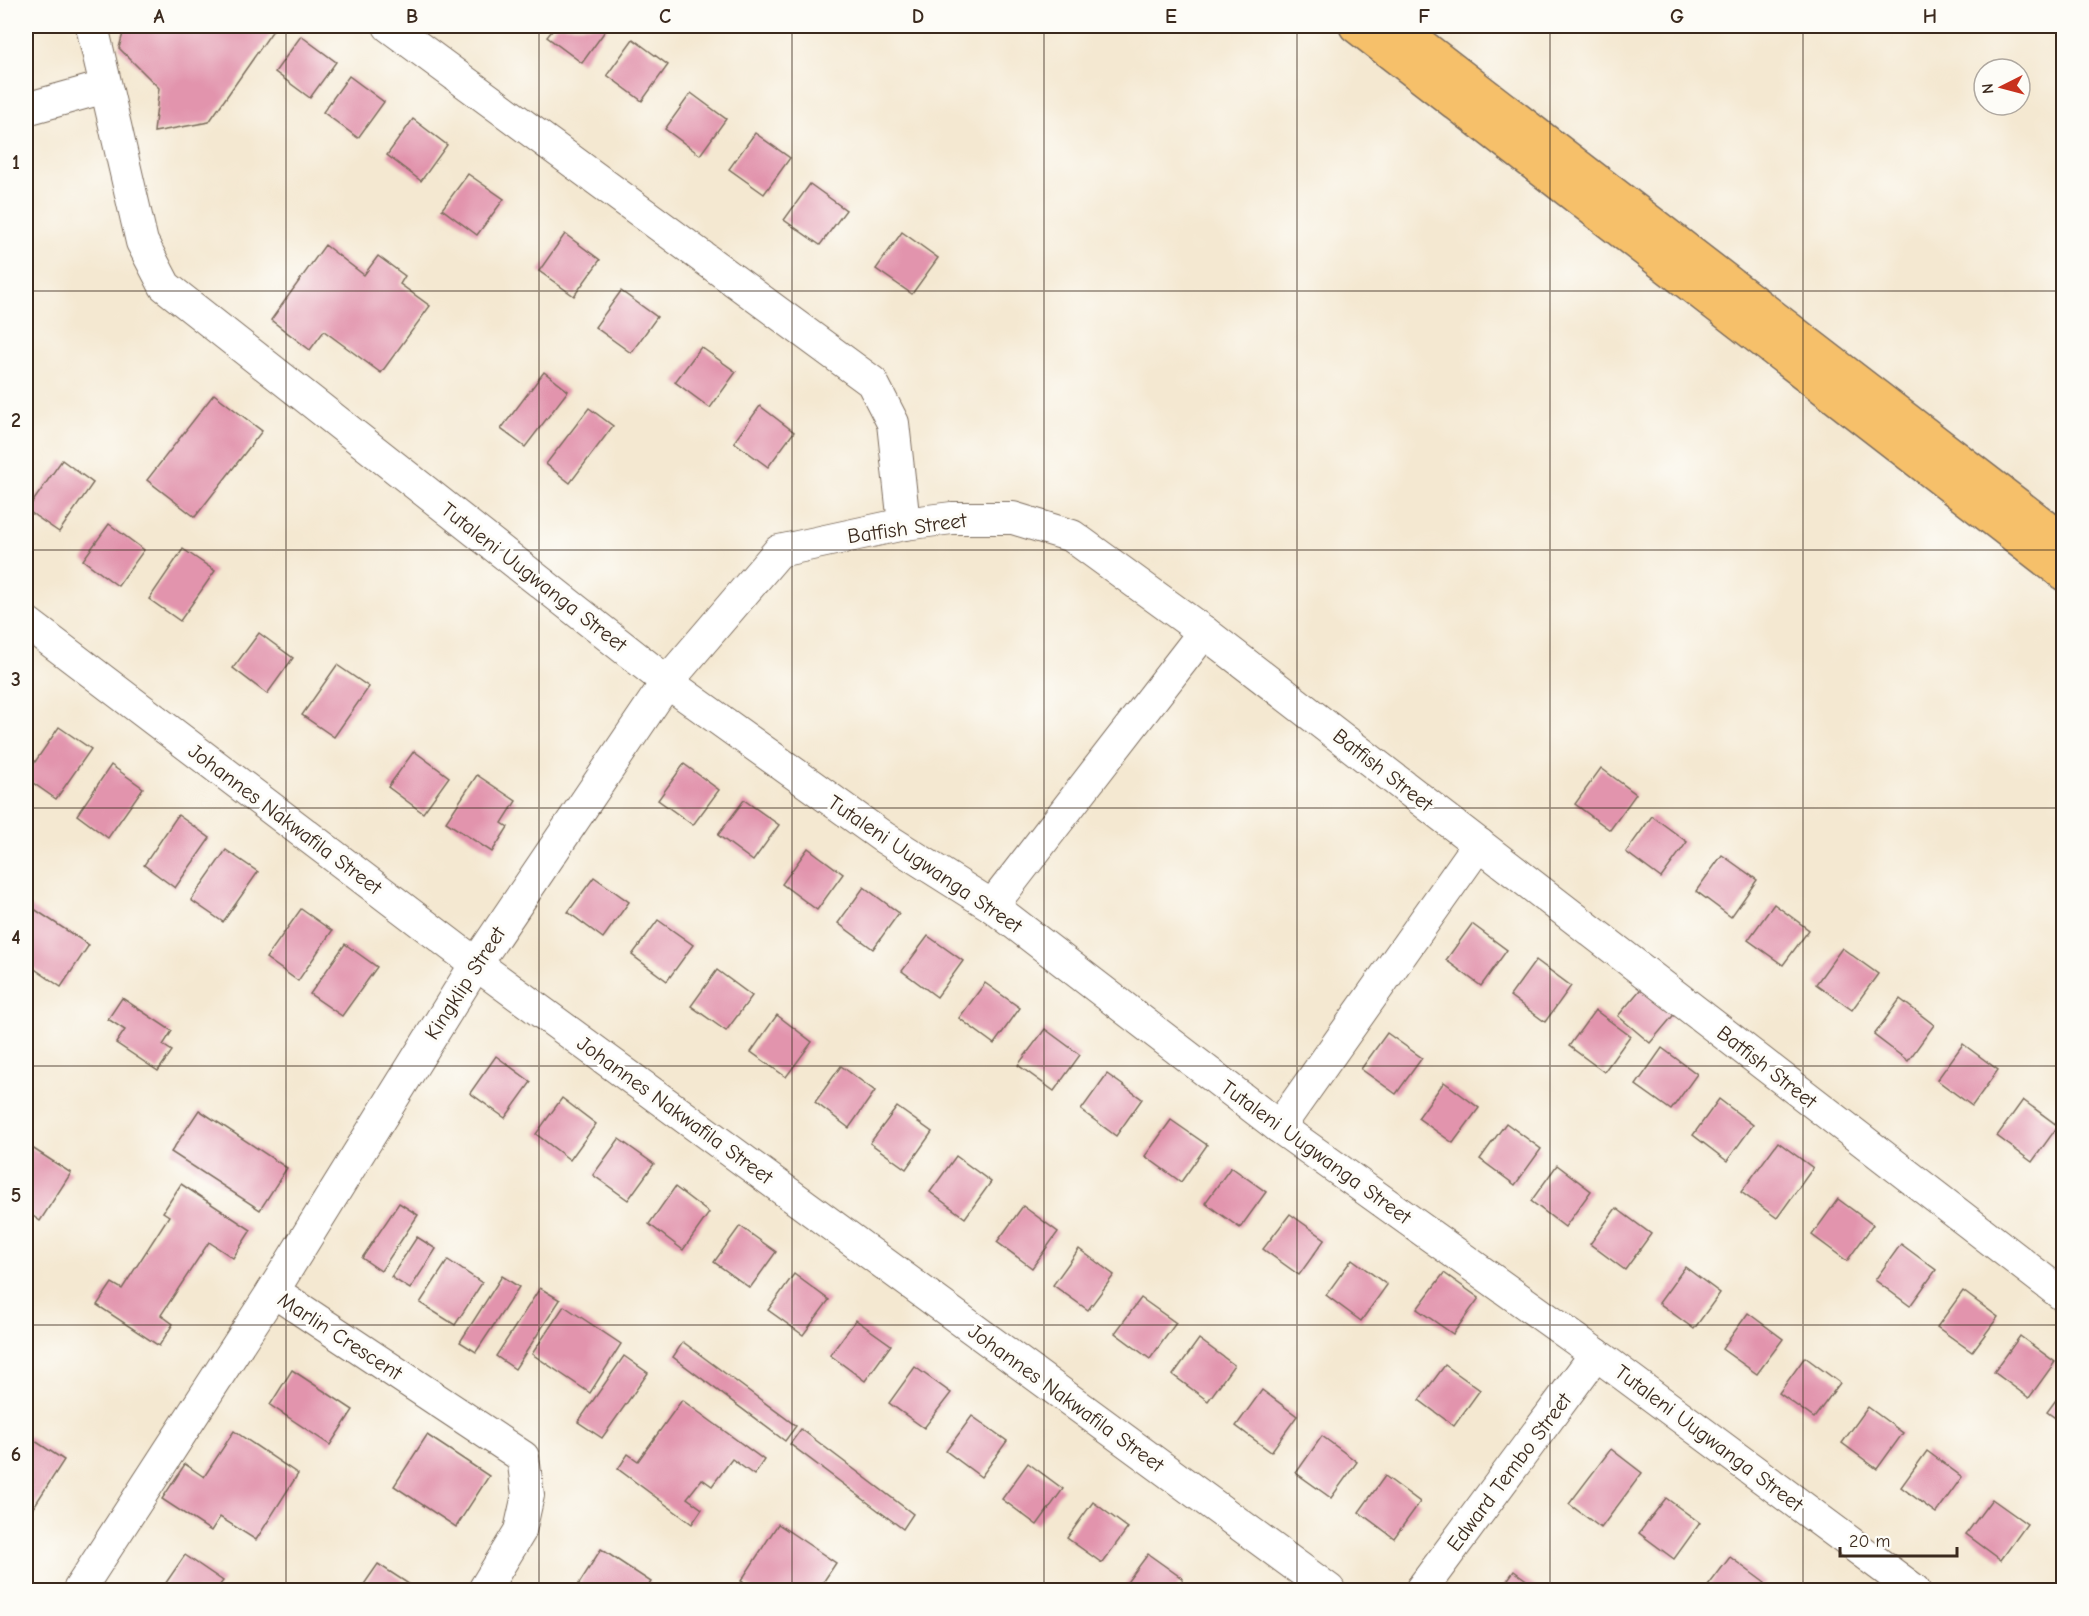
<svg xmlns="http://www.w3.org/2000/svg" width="2089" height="1616" font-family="'Comic Neue',sans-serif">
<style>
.building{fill:#e294ad}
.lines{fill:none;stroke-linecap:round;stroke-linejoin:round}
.minor-casing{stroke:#7c6c5d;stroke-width:34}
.trunk-casing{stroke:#7c6c5d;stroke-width:36}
.minor{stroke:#fff;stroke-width:32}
.trunk{stroke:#f6c06b;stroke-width:33}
.grid{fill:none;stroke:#3b2a1e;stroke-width:1.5;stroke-opacity:0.55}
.labels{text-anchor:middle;stroke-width:6;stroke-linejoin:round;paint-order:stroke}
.street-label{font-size:21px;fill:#3b2a1e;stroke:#fdfcf7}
.neatline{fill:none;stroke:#3b2a1e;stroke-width:2}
.grid-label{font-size:20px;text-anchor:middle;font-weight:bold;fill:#3b2a1e}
</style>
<rect width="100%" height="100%" fill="#fdfcf7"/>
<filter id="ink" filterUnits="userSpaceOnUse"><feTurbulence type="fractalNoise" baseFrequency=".0167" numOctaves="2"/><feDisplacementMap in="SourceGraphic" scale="12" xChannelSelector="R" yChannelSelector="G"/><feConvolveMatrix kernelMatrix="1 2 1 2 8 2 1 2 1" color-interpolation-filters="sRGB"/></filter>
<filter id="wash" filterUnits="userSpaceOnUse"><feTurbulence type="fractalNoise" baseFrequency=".008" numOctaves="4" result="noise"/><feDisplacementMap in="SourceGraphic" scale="24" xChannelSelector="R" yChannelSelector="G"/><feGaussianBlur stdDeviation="1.35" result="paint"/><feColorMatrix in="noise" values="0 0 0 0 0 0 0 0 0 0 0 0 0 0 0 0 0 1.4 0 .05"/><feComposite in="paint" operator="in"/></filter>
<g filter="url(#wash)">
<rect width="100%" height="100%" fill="#f4e8d1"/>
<g id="blocks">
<g class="building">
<polygon points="125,26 276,26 209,122 154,132 159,88 119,48"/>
<polygon points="556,26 606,26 608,27 582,63 547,37"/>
<polygon points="301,36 336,62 310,98 275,72"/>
<polygon points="633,39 668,65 642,101 607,75"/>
<polygon points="349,76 384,102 358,138 323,112"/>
<polygon points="691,93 726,119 700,155 665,129"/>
<polygon points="413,119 447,145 421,181 387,155"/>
<polygon points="755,133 790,158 764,194 729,169"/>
<polygon points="468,174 504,199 477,235 442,209"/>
<polygon points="810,184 846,210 820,245 784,220"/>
<polygon points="902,232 938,258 912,294 876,269"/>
<polygon points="565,234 600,260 574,296 539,271"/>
<polygon points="325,245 364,275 378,256 405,276 400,284 430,306 381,373 324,331 310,350 271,320"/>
<polygon points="621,291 657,317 631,353 595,327"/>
<polygon points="701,347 736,372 710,408 675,382"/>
<polygon points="544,372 568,391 525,447 501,429"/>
<polygon points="214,394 262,431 195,517 147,480"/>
<polygon points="760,406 794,432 768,467 734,442"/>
<polygon points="589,408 613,426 570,483 546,464"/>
<polygon points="62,460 93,483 59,532 27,510"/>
<polygon points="109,524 144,550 118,586 83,560"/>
<polygon points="183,549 215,571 180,621 149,599"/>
<polygon points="259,633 293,658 267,694 233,668"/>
<polygon points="337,665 369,687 334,737 302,715"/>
<polygon points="59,727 91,749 56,799 26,778 26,775"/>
<polygon points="414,751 449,777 423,813 388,787"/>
<polygon points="684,764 719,790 693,825 658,800"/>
<polygon points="111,765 143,788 108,838 77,815"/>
<polygon points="1601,768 1636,794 1610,830 1575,804"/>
<polygon points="477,775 516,801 502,823 508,827 492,852 446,822"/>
<polygon points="744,800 779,825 753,861 718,835"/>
<polygon points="178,815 210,838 175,888 144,865"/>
<polygon points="1652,816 1687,842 1661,878 1626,852"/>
<polygon points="808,848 843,874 817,910 782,884"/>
<polygon points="226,850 258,872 223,922 191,900"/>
<polygon points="1722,855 1757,880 1731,917 1696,891"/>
<polygon points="594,877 629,902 603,938 568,912"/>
<polygon points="864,887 899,913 873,949 838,923"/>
<polygon points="1774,904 1809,930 1783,965 1748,940"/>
<polygon points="28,905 89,945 61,987 26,963 26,909"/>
<polygon points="301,909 332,931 298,981 266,958"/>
<polygon points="658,920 693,945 667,981 632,955"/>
<polygon points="1472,924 1507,950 1481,986 1446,960"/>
<polygon points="928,936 963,961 937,997 902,971"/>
<polygon points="345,944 377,967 342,1016 310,994"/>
<polygon points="1842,948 1878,974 1852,1010 1816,984"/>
<polygon points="1536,960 1571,986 1545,1022 1510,996"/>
<polygon points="717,970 752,996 726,1031 691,1006"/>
<polygon points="985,983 1020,1008 994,1044 959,1018"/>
<polygon points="1645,984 1677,1011 1650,1043 1618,1016"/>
<polygon points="122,998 172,1031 163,1045 172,1051 158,1071 116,1043 125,1030 108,1019"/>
<polygon points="1900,999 1934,1025 1908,1061 1874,1035"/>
<polygon points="1595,1010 1630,1036 1604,1072 1569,1046"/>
<polygon points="777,1015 812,1042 786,1077 751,1052"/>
<polygon points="1045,1029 1080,1055 1054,1091 1018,1065"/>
<polygon points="1387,1033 1422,1058 1396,1094 1361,1069"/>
<polygon points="1963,1044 1998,1070 1972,1106 1937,1080"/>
<polygon points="1662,1048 1697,1074 1671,1110 1636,1085"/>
<polygon points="496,1056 531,1082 505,1118 470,1093"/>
<polygon points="841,1066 875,1091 849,1128 815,1102"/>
<polygon points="1107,1074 1142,1099 1116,1136 1081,1110"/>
<polygon points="1444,1082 1479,1108 1453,1143 1418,1118"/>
<polygon points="562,1098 596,1124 570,1160 536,1134"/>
<polygon points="1719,1099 1753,1125 1727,1161 1693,1135"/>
<polygon points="2023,1100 2058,1126 2032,1162 1997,1136"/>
<polygon points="897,1107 932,1132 906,1169 870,1143"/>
<polygon points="199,1110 287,1168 260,1210 171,1152"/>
<polygon points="1171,1120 1207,1145 1181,1182 1145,1156"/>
<polygon points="1506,1123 1541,1149 1515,1185 1480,1159"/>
<polygon points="619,1139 654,1164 628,1200 593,1175"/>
<polygon points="1778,1142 1813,1168 1777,1218 1741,1192"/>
<polygon points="26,1144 71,1173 40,1221 26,1211"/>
<polygon points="956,1156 991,1182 965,1218 930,1192"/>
<polygon points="1557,1165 1591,1191 1565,1227 1531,1201"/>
<polygon points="1231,1167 1266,1192 1240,1228 1205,1203"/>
<polygon points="181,1184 251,1230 233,1258 209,1242 161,1315 173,1324 159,1346 97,1305 112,1283 122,1289 169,1216 163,1212"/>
<polygon points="675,1187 709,1213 683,1250 649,1224"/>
<polygon points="1838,1199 1873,1225 1847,1261 1812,1235"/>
<polygon points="399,1203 418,1215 381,1271 362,1258"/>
<polygon points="1023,1206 1058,1232 1032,1268 997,1242"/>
<polygon points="1616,1208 1651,1234 1625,1270 1590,1244"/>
<polygon points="1290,1214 1325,1239 1299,1275 1263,1249"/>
<polygon points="740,1226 776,1252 750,1288 714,1262"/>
<polygon points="417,1237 436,1249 410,1289 391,1277"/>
<polygon points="1901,1244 1936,1270 1910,1306 1875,1280"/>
<polygon points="1079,1249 1114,1275 1088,1310 1053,1285"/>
<polygon points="1352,1259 1387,1285 1361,1321 1326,1295"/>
<polygon points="448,1260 482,1283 455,1325 420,1303"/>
<polygon points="1685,1267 1720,1293 1694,1329 1659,1303"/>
<polygon points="1444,1273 1479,1298 1453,1334 1417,1309"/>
<polygon points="794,1274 829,1300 803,1335 768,1310"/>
<polygon points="502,1276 519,1287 476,1352 460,1342"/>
<polygon points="540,1288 560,1300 515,1369 496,1356"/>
<polygon points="1963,1291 1998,1317 1972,1352 1937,1327"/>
<polygon points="1141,1298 1176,1323 1150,1359 1115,1333"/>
<polygon points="564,1306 621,1344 590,1393 532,1354"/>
<polygon points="1748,1313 1783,1339 1757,1374 1722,1349"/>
<polygon points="856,1320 891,1345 865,1381 830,1355"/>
<polygon points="2020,1336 2055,1362 2029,1398 1994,1372"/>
<polygon points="1199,1339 1234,1365 1208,1401 1173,1375"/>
<polygon points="683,1342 796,1426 785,1441 673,1357"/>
<polygon points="624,1356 648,1373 602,1438 578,1422"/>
<polygon points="1805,1357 1840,1383 1814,1418 1779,1393"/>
<polygon points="1445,1365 1480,1390 1454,1426 1419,1400"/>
<polygon points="915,1367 951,1393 924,1428 889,1403"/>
<polygon points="292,1370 353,1410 330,1445 270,1405"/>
<polygon points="2064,1389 2064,1424 2047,1412"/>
<polygon points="1262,1390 1297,1416 1271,1452 1236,1426"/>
<polygon points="682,1400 764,1460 754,1475 732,1459 712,1486 702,1479 687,1498 702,1509 692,1524 618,1469 628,1454 638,1461"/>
<polygon points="1868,1407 1903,1433 1877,1469 1842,1443"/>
<polygon points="972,1416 1007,1441 981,1477 946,1451"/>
<polygon points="801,1429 913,1514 903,1529 790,1444"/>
<polygon points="234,1431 298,1474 256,1540 220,1517 211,1531 162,1499 185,1464 204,1477"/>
<polygon points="26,1435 64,1460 26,1519"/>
<polygon points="427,1435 489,1476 456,1527 394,1486"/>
<polygon points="1322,1436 1357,1462 1331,1498 1296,1473"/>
<polygon points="1611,1449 1642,1473 1601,1528 1569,1504"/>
<polygon points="1927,1451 1962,1477 1936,1513 1901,1487"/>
<polygon points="1028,1463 1063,1489 1037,1525 1002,1499"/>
<polygon points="1385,1476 1420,1502 1394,1538 1359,1512"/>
<polygon points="1666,1498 1700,1523 1674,1559 1639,1533"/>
<polygon points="1992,1499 2027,1524 2001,1560 1966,1534"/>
<polygon points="1093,1502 1128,1528 1102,1563 1067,1538"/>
<polygon points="778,1524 836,1563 818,1590 755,1590 741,1581"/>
<polygon points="601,1549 651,1582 645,1590 575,1590"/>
<polygon points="1148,1554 1183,1579 1175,1590 1122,1589"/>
<polygon points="185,1555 223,1581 216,1590 161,1590"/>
<polygon points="1730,1557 1765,1583 1759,1590 1705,1590"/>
<polygon points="378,1564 418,1590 360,1590"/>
<polygon points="1514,1571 1540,1590 1500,1590"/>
</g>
</g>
</g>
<g filter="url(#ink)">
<use href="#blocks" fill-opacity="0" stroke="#7c6c5d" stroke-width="1.5"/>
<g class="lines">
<defs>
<g id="minor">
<polyline points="92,26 142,242 165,286 667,682 883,837 992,906 1279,1127 1596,1354 1914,1590"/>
<polyline points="389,26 872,382 893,423 904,524"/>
<polyline points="26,109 105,87"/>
<polyline points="26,622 476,964 1329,1590"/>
<polyline points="992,906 1204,632"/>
<polyline points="1279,1127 1479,844"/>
<polyline points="273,1291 476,964 667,682 779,551 904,524 952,518 1013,518 1072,536 1204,632 2064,1296"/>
<polyline points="79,1590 273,1291 523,1457 528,1495 520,1531 484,1590"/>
<polyline points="1421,1590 1596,1354"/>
</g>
<g id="trunk">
<polyline points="1356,26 2064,574"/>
<polyline points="1396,26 2064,541"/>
</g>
</defs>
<use href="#minor" class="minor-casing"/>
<use href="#trunk" class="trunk-casing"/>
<use href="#minor" class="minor"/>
<use href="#trunk" class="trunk"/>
</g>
</g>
<path class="grid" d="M286,26V1590M539,26V1590M792,26V1590M1044,26V1590M1297,26V1590M1550,26V1590M1803,26V1590M26,291H2064M26,550H2064M26,808H2064M26,1066H2064M26,1325H2064"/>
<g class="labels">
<g class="street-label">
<text transform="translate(907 528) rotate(-8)" y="7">Batfish Street</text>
<text transform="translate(534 577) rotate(38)" y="7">Tutaleni Uugwanga Street</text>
<text transform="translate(1383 770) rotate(38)" y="7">Batfish Street</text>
<text transform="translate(285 819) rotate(37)" y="7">Johannes Nakwafila Street</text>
<text transform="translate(925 864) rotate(34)" y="7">Tutaleni Uugwanga Street</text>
<text transform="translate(465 983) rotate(-57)" y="7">Kingklip Street</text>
<text transform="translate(1767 1067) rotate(38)" y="7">Batfish Street</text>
<text transform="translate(675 1110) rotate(36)" y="7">Johannes Nakwafila Street</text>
<text transform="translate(1316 1152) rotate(36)" y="7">Tutaleni Uugwanga Street</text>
<text transform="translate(340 1336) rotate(33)" y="7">Marlin Crescent</text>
<text transform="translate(1066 1398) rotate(36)" y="7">Johannes Nakwafila Street</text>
<text transform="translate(1709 1438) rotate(37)" y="7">Tutaleni Uugwanga Street</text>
<text transform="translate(1509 1472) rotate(-53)" y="7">Edward Tembo Street</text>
</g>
</g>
<rect width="2089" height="1616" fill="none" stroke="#fdfcf7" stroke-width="66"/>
<g transform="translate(2002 87) rotate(264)"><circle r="28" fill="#fdfcf7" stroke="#afa8a0" stroke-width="1.5"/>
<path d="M0-4.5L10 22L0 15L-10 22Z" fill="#c8321e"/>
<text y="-9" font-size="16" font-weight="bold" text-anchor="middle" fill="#3b2a1e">N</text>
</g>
<path d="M1840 1547v9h117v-9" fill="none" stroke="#3b2a1e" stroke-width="3"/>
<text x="1849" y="1547" font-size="18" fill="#3b2a1e" stroke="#fdfcf7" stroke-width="4.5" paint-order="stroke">20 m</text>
<rect x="33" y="33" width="2023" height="1550" class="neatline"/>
<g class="grid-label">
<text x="159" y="23">A</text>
<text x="412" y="23">B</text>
<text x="665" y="23">C</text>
<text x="918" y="23">D</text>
<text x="1171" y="23">E</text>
<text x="1424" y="23">F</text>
<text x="1677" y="23">G</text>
<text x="1930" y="23">H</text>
<text x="16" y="169">1</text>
<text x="16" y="427">2</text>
<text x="16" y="686">3</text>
<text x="16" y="944">4</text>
<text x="16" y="1202">5</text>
<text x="16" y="1461">6</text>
</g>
</svg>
